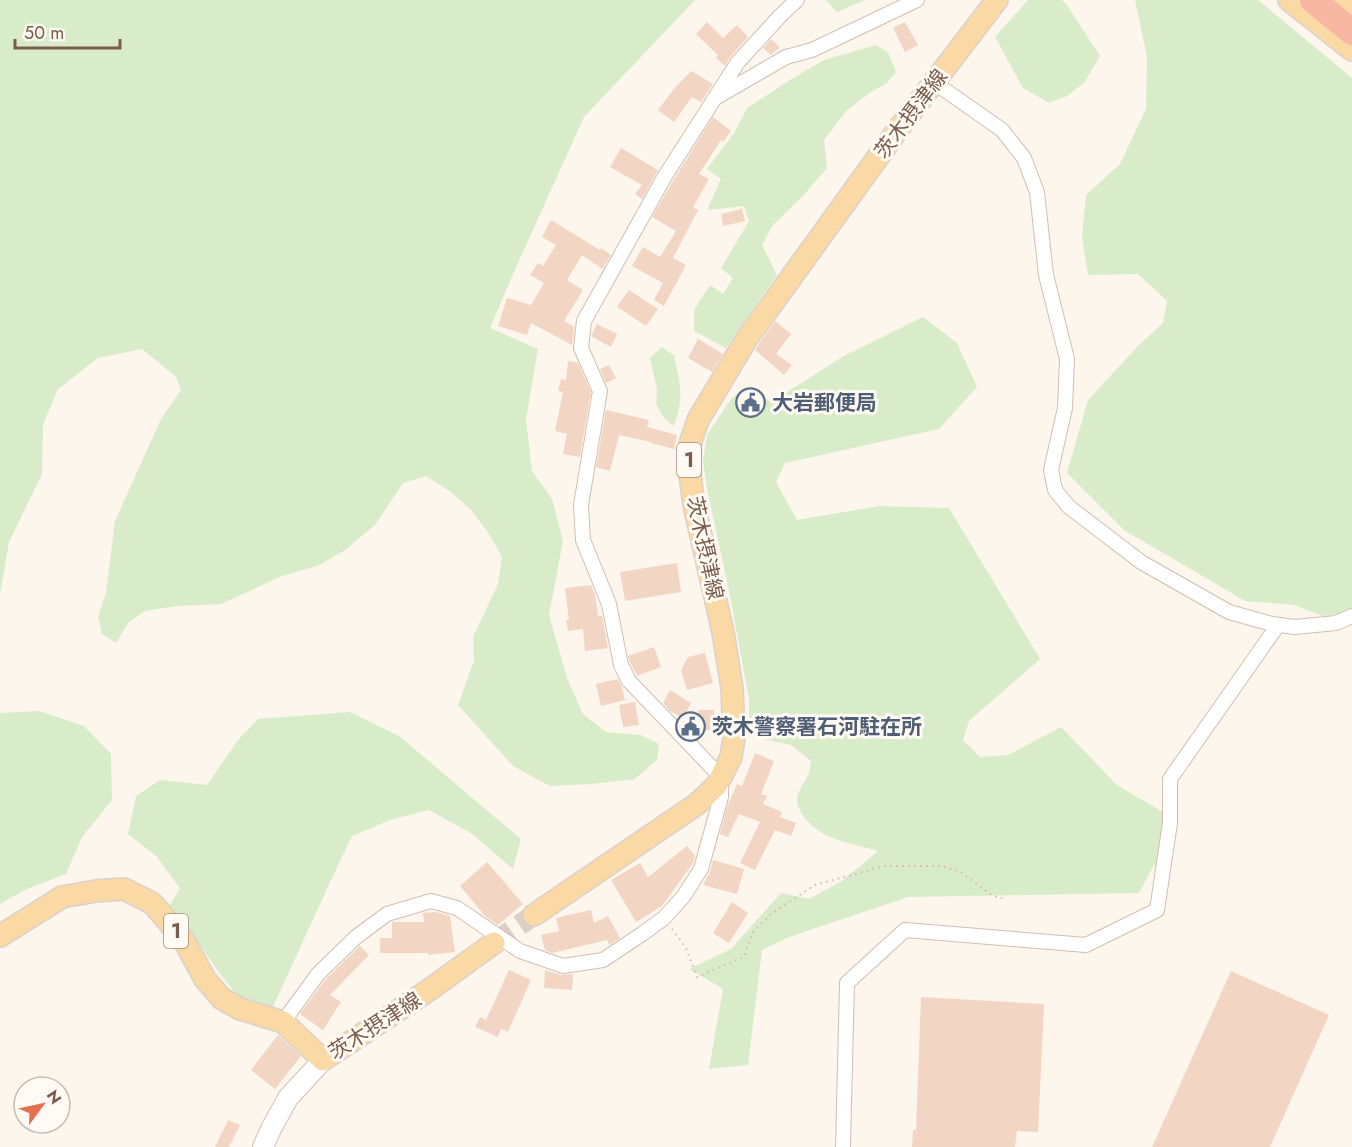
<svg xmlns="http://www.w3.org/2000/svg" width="1352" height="1147" font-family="Jost,'Noto Sans JP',sans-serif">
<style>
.green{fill:#d8ecc9}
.building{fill:#f3d5c3}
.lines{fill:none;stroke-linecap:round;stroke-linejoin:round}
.primary-tunnel{stroke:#dcd0c4;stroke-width:21;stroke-dasharray:21 10;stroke-linecap:butt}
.street-casing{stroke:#d1beb0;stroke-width:16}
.secondary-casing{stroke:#d6c0b0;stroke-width:22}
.primary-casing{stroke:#dad1cd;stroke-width:24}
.highway-casing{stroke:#dad1cd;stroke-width:28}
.path{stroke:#d9b8a5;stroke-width:2;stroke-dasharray:1.5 4.5;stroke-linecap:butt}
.street{stroke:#fff;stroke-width:14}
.secondary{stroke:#fff;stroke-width:20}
.primary{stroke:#fbd9a5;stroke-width:21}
.highway{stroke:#f7b7a3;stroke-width:26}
.labels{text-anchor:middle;stroke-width:6;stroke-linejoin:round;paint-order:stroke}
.shield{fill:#fffaf3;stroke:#a28b7f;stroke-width:1.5}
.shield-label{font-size:20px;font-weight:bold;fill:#7a5c4d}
.street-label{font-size:21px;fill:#7a5c4d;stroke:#fffaf3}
.service-label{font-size:21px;font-weight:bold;fill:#4e5e75;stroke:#fffaf3;text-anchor:start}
</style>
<rect width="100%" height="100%" fill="#fdf6ec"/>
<g class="green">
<polygon points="0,0 695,0 584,117 513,274 490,328 538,349 526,419 532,471 552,499 563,541 549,615 567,678 583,714 606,732 641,735 659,744 657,760 635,779 591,784 550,786 513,766 458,705 474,661 473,637 498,584 502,557 489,534 471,510 451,492 426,476 403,483 375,525 344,551 317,566 282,576 221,604 177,606 145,611 128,623 116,643 102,634 98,616 106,593 115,521 161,419 181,390 176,377 142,349 98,358 58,389 43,424 42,474 9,542 0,594"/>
<polygon points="826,0 865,0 837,12"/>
<polygon points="1028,0 1062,0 1067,5 1100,56 1084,83 1067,96 1049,103 1023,88 995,37"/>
<polygon points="1135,0 1258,0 1352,78 1352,612 1323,616 1294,605 1245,601 1124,530 1067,473 1088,400 1138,346 1163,323 1167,301 1138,274 1088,275 1082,237 1086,195 1120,164 1146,109 1147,57"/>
<polygon points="876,45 888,52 896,72 887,83 868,94 846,111 824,140 827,168 803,196 772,226 762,245 777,275 726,348 694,331 694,310 710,285 723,294 733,278 721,268 749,221 744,206 707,210 721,179 707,169 734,133 747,108 787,82 824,60"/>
<path d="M923,317L957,343L977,387L939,429L785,463L776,482L797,520L879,506L949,508L1040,659L969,721L963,740L980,757L1008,755L1061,727L1117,785L1178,821L1139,893L908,897L789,937L762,950L748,1065L709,1069L723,989L689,969L731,949L781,893L809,899L842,881L878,851C852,843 822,841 804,817C801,812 797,807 797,800C798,790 804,783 808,775C810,771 810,765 811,761L791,745L749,736V699L730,596L707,489L703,461L707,435L731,399L745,387L771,402L844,356Z"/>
<path d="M662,347L675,356C674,364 678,371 679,379C682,395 680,412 673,426L662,415L656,404L657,389L650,358Z"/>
<polygon points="39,711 84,726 111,754 112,800 82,837 66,874 27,889 0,904 0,713"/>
<polygon points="350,712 399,736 521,839 513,869 471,833 429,810 390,820 352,836 332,878 272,1009 239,997 220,974 195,938 169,907 180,888 156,856 128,834 136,796 160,780 207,785 238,740 258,719"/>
</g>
<g class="building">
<polygon points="707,22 723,38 737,25 748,37 731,56 725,66 716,58 718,55 696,34"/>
<polygon points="905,22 918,45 905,52 893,28"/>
<polygon points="771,39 780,47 771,55 763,48"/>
<polygon points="691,71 713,84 701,102 692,97 674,122 658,110 673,90"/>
<polygon points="713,117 731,131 723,142 721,140 699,174 709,179 693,207 698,210 673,258 686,265 664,306 654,300 663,283 632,266 643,247 660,257 676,231 652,217 673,181"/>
<polygon points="621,148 658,170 642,199 635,194 642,185 610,167"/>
<polygon points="742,209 745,221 723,226 721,214"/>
<polygon points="551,220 600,250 601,248 611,255 602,269 582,255 567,280 583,290 564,321 574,327 572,345 531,323 527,335 498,326 507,298 531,305 544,283 530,275 538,263 543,266 556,245 542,237"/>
<polygon points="629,290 658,309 646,326 617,307"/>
<polygon points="775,321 791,334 776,354 792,365 784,375 755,350"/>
<polygon points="597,324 617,334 611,347 591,336"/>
<polygon points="698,339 723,354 712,372 688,358"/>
<polygon points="568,361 578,363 591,392 580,457 563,454 567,434 555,431 563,392 558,391 561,379 566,380"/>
<polygon points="609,365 616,378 606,383 600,369"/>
<polygon points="606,410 649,420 647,427 677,435 674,449 651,443 651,442 619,435 610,471 596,467"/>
<polygon points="677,563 681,592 625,601 620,572"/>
<polygon points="591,585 595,594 598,616 602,616 608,648 585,651 583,629 568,631 566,620 569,620 565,588"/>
<polygon points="654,647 661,667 637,676 630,662 628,656"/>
<polygon points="705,653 713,683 687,690 681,670 688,657"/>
<polygon points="618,679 622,687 625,700 601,706 596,684"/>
<polygon points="670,690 691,703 683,718 670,711 663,703"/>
<polygon points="635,702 639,725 623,727 619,705"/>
<polygon points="698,710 714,710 714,730 699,730"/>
<polygon points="755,753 774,761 761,794 767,796 763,804 782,812 780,817 796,823 791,836 775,830 755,870 740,863 760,822 739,814 728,837 720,834 727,807 737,784 742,786"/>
<polygon points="687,846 695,856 693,863 662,906 636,922 611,880 640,863 648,877"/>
<polygon points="713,860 744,869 737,894 703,885 710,872"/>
<polygon points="487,862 523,904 498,925 486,917 460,886"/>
<polygon points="732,902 748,913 729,943 713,933"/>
<polygon points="591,910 594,923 608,916 620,938 609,945 607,940 552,953 545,950 541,935 559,931 556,918"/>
<polygon points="436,912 450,916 455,952 428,955 428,953 380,953 380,938 392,938 392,922 424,922 423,913"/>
<polygon points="360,946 369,955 330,995 341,1002 323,1030 300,1014 325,980"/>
<polygon points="509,970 531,980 508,1032 501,1029 498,1037 475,1027 480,1017 486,1020"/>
<polygon points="545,970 561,975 573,974 572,990 544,988"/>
<polygon points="1231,971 1329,1015 1270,1147 1152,1147"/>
<polygon points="921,997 1044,1004 1038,1132 1017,1131 1015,1147 912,1147 913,1130 916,1130"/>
<polygon points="278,1035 301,1056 275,1089 251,1070"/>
<polygon points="228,1120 240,1125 229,1147 215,1147"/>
</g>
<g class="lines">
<polyline class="primary-tunnel" points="494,943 534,915"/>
<defs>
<g id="street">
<polyline points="935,83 1002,130 1024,158 1037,192 1046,275 1067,359 1065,408 1051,470 1055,490 1069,507 1141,562 1229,612 1272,624 1295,627 1336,623 1352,616"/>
<polyline points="717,97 786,57 812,50 917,0"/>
<polyline points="283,1022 318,974 356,937 387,914 431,901 457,908 520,951 563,966 603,960 642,934 664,918 683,897 701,869 721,797 721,777 629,681 621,665 609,604 583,540 581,505 600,391 581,348 584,321 665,176 738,62 781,15 797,0"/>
<polyline points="843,1147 847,983 905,930 1086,945 1157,910 1170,823 1170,779 1278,625"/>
</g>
<polyline id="secondary" points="263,1147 271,1129 288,1098 323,1060"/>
<g id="primary">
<polyline points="1289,0 1352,50"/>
<polyline points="1342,0 1352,8"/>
<polyline points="534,915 697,804 716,786 721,777 731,757 734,738 732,688 723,632 694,505 689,467 690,444 698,420 746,340 899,128 997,0"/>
<polyline points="0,936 62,897 96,891 124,889 152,903 183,939 205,979 221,998 240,1009 283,1022 323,1060 429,990 494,943"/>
</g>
<polyline id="highway" points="1313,0 1352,32"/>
</defs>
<use href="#street" class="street-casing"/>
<use href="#secondary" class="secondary-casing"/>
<use href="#primary" class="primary-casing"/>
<use href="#highway" class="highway-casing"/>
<polyline class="path" points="672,929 686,948 697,977 744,957 753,932 771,914 815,885 885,866 941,866 959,871 993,896 1002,898"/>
<use href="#street" class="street"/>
<use href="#secondary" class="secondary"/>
<use href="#primary" class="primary"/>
<use href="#highway" class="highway"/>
</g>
<defs>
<symbol id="civic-ring" viewBox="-11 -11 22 22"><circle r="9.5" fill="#fffaf3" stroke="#5c6f8a" stroke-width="1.5"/><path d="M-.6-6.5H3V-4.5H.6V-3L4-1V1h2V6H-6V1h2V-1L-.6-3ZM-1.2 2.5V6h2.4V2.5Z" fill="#5c6f8a"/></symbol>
</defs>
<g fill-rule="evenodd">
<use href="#civic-ring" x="734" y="386" width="33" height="33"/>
<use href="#civic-ring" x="674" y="710" width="33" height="33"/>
</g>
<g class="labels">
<g class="shield">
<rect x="677" y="443" width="24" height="34" rx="4.5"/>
<rect x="164" y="914" width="24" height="34" rx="4.5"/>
</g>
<g class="shield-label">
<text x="689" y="467">1</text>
<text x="176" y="938">1</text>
</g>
<g class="street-label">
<text transform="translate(911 114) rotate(-53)" y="7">茨木摂津線</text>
<text transform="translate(705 548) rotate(78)" y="7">茨木摂津線</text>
<text transform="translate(375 1026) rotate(-33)" y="7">茨木摂津線</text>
</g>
<g class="service-label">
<text x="772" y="410">大岩郵便局</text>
<text x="712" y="734">茨木警察署石河駐在所</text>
</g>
</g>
<g transform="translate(42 1105) rotate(57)"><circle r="28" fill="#fffaf3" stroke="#cabbb1" stroke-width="1.5"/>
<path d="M0-4.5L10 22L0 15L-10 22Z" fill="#e76f51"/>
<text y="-9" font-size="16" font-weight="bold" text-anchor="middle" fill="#7a5c4d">N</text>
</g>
<path d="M15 39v9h105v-9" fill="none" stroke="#7a5c4d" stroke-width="3"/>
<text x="24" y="39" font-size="18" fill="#7a5c4d" stroke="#fffaf3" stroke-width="4.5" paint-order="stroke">50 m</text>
</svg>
